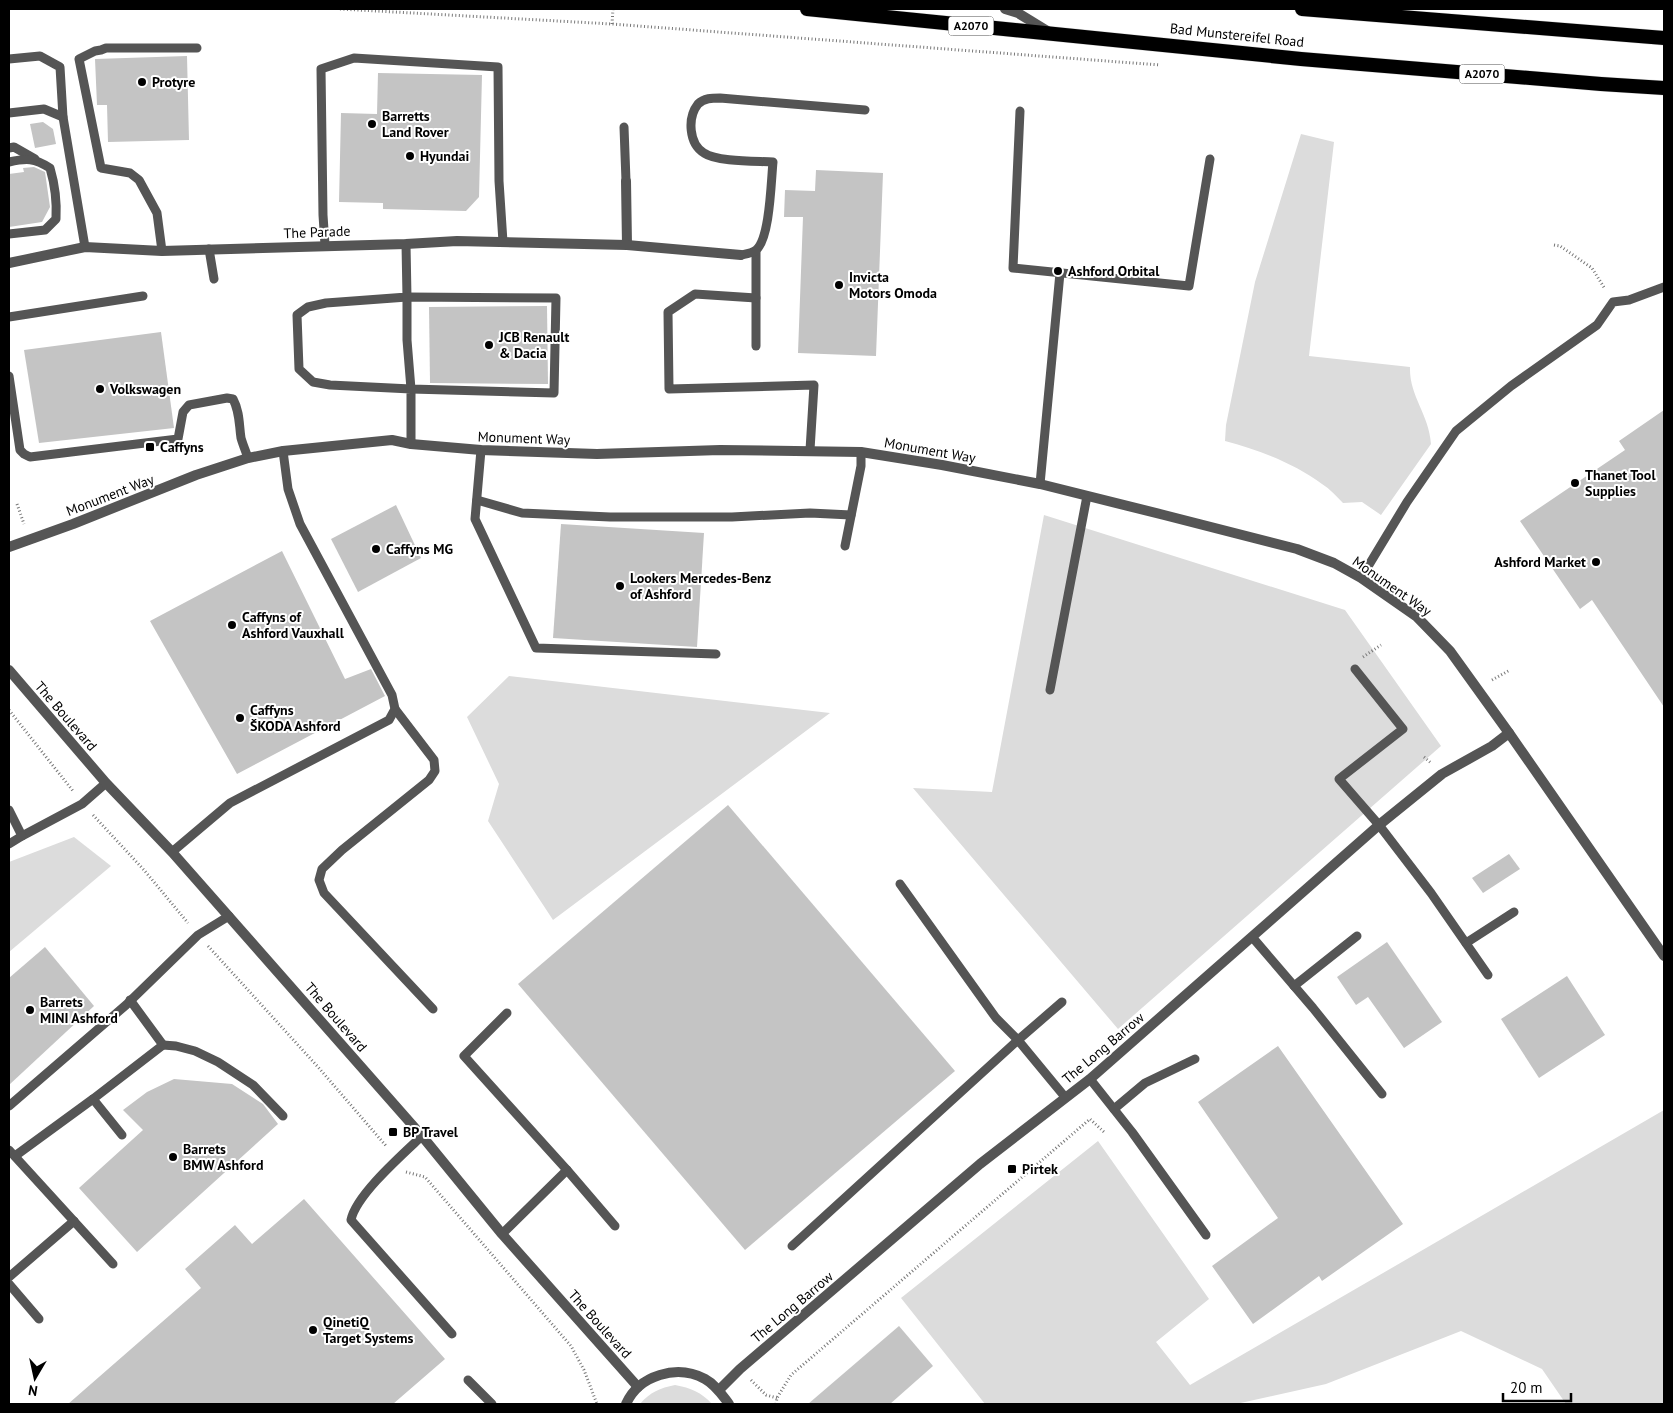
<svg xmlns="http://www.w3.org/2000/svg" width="1673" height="1413" font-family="'PT Sans',sans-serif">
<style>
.green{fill:#dcdcdc}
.building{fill:#c4c4c4}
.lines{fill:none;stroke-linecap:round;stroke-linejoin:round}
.trunk-casing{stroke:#dbdbdb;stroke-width:15}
.path{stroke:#777;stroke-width:3;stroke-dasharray:1 2.5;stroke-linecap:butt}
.service{stroke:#555;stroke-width:9}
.minor{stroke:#555;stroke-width:10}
.tertiary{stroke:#555;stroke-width:10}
.trunk{stroke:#000;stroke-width:14}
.poi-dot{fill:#000;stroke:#fff;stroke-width:2}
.labels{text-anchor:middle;stroke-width:4;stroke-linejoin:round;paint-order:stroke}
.shield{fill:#fff;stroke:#4c4c4c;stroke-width:1}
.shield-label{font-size:12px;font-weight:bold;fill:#000}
.street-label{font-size:14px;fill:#000;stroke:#fff}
.poi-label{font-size:14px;font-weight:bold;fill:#000;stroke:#fff;text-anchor:start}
</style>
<rect width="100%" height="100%" fill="#fff"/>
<g class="green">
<path d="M1301,134L1334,142L1309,356L1410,367C1409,396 1429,414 1431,444L1381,515L1362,502L1343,503C1336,496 1330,489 1322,484C1294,463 1259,450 1225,441L1226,425L1255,282Z"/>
<polygon points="1044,515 1345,610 1441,746 1118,1029 913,788 992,792"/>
<polygon points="509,676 830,713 553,920 488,821 499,784 467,717"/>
<polygon points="74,837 111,866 9,952 9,862"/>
<polygon points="1664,1110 1664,1404 1566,1404 1542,1369 1461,1331 1326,1384 1236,1404 985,1404 901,1298 1098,1141 1209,1299 1156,1342 1190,1385"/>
<path d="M675,1385C691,1388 701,1392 712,1404H640C650,1392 660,1388 675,1385Z"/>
</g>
<g class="building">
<polygon points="187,56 189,140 108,142 107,105 97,105 95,59"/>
<polygon points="378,73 482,75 479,197 466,211 383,209 383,203 339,202 341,113 377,114"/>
<polygon points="43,122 53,129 56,144 35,148 30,124"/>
<polygon points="34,167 45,172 50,207 42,222 9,227 9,174 24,172 23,168"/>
<polygon points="816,170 883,173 876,356 798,353 803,217 784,217 785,190 815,191"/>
<polygon points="547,306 548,384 430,383 429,307"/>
<polygon points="161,332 174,428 39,443 24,350"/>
<polygon points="1664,410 1664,707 1592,600 1580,609 1520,521 1625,450 1619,441"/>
<polygon points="396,505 421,558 358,592 331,539"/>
<polygon points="561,524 704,533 697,647 553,638"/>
<polygon points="282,551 345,679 371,669 385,696 237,774 150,621"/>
<polygon points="728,805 955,1071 745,1250 518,984"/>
<polygon points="1509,854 1520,869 1483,893 1472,878"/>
<polygon points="1387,942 1442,1022 1404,1048 1368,997 1356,1005 1337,977"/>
<polygon points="45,947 94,1006 9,1085 9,978"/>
<polygon points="1567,976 1605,1035 1539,1078 1501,1019"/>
<polygon points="1278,1046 1403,1224 1322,1281 1319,1276 1253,1324 1212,1266 1278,1218 1198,1102"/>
<polygon points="174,1079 232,1084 263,1104 278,1124 137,1252 79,1188 143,1130 123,1110 147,1092"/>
<polygon points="304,1199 445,1359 393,1404 68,1404 201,1288 185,1269 235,1225 252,1244"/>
<polygon points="899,1326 933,1366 890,1404 808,1404"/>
</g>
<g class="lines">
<defs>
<g id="trunk">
<polyline points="807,9 1301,59 1601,84 1664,88"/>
<polyline points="1302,9 1664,38"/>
</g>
</defs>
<use href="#trunk" class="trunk-casing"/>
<g class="path">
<polyline points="340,9 612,24 1160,65"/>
<polyline points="612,24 613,9"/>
<polyline points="1554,245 1560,246 1592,268 1605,289"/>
<polyline points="17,504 24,524"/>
<polyline points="1363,657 1381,645"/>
<polyline points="1492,680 1510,670"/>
<polyline points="9,710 73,791"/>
<polyline points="1424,757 1431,763"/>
<polyline points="93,815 144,870 188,923"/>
<polyline points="208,946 318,1067 387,1147"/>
<polyline points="406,1172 425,1177 571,1346 584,1370 597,1404"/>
<polyline points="751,1380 766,1395 777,1398"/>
<polyline points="776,1404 777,1398 791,1375 1090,1119 1104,1132"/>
</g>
<g class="service">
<polyline points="9,59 40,56 60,67 63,117 85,247"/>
<polyline points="1020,111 1013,268 1189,286 1210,159"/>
<polyline points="9,113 44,109 63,117"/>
<polyline points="624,127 626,181"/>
<polyline points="9,148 14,147 35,159"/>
<path d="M9,162C27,158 34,158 50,168C55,185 57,201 56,219L45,230L9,234"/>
<polyline points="406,244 407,297 326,303 308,307 297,315 299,369 313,382 330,385 411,389 411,444"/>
<polyline points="325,245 323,215 321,69 354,58 498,67 499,181 503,242"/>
<polyline points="209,249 214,279"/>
<polyline points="162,251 157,213 139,180 130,173 101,168 79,59 95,51 101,50 106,48 197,48"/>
<polyline points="756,251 756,346"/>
<path d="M741,255C746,254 753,253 756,250C770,239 771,181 773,162C756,161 717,162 704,153C689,144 687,118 698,104C704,98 712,98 720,98L865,110"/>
<polygon points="407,297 556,298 554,393 411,389 407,340"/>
<polyline points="756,298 695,294 668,312 669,389 814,385 810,450"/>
<polyline points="9,317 143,296"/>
<path d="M9,376L20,450L24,454L30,457L178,439L183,412L189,405L227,398L233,399C240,412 239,425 241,438C243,445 246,452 248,458"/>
<polyline points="481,450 475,519 536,648 716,654"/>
<polyline points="1040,484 1060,273"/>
<polyline points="477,500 522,513 610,517 732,517 810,513 851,515"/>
<polyline points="845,546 861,466 861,452"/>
<polyline points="1361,578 1407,502 1456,431 1511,386 1597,325 1613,302 1629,300 1664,287"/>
<polyline points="1355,669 1403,729 1339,779 1379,825 1431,893 1488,975"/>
<polyline points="1050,690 1087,496"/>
<polyline points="395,709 434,760 435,771 429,780 342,850 322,869 319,880 324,893 433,1009"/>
<polyline points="9,810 22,836 82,804 106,783"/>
<polyline points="9,844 22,836"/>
<polyline points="172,852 230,803 389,720 395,709 392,695 300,524 288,489 283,451"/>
<polyline points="900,884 996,1018 1018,1040 1065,1097"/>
<polyline points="1253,938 1313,1008 1382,1094"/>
<polyline points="1466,943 1514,912"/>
<polyline points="1294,986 1357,936"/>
<polyline points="507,1013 464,1056 567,1170"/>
<polyline points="163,1045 176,1046 195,1051 218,1062 253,1085 283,1116"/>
<polyline points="1090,1079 1132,1132 1206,1235"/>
<polyline points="93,1099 122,1135"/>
<polyline points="9,1106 126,1005 198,935 229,916"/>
<polyline points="1114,1109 1145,1083 1195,1059"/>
<path d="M422,1136C403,1154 356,1195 351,1220L452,1334"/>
<polyline points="9,1150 113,1264"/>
<polyline points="15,1156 93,1099 163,1045 130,1000"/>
<polyline points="502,1234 567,1170 615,1226"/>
<polyline points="792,1246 1018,1040 1062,1002"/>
<polyline points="9,1277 74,1221"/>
<polyline points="9,1284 39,1319"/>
<polyline points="468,1380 492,1404"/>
</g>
<g class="minor">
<polyline points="626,181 627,245"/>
<polyline points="9,263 85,247 162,251 406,244 457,241 627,245 741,255"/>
<polyline points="9,547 73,524 196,475 248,458 283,451 392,440 411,444 481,450 597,454 720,450 861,452 942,465 1040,484 1164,515 1297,549 1334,563 1361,578 1417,617 1450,651 1509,733 1664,956"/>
<polyline points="719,1390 740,1369 980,1164 1090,1079 1379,825 1442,774 1492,746 1509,733"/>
</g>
<g class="tertiary">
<polyline points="1005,9 1018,13 1049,32"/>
<polyline points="9,670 106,783 172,852 422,1136 502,1234 638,1387"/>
<path d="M626,1404C639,1375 677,1364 705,1379C716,1385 722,1395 729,1404"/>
</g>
<use href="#trunk" class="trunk"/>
</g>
<g class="poi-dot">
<circle cx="142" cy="82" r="5"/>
<circle cx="372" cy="124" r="5"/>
<circle cx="410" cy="156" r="5"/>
<circle cx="1058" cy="271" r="5"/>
<circle cx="839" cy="285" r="5"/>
<circle cx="489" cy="345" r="5"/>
<circle cx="100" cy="389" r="5"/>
<rect x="145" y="442" width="10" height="10" rx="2.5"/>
<circle cx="1575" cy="483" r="5"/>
<circle cx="376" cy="549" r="5"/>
<circle cx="1596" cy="562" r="5"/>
<circle cx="620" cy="586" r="5"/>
<circle cx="232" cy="625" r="5"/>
<circle cx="240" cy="718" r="5"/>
<circle cx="30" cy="1010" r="5"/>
<rect x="388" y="1127" width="10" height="10" rx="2.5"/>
<circle cx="173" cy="1157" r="5"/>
<rect x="1007" y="1164" width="10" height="10" rx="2.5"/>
<circle cx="313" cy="1330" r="5"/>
</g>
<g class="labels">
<g class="shield">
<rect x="948.5" y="16.5" width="45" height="19" rx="4"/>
<rect x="1459.5" y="64.5" width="45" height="19" rx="4"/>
</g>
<g class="shield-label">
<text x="971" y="30">A2070</text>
<text x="1482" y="78">A2070</text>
</g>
<g class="street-label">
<text transform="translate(1237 35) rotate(6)" y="5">Bad Munstereifel Road</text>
<text transform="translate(317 232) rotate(-2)" y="5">The Parade</text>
<text transform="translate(524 438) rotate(2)" y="5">Monument Way</text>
<text transform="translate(930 450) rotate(10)" y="5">Monument Way</text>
<text transform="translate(110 495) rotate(-21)" y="5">Monument Way</text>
<text transform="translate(1392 586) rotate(35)" y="5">Monument Way</text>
<text transform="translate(66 716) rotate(49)" y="5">The Boulevard</text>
<text transform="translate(336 1017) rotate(49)" y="5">The Boulevard</text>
<text transform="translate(1103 1048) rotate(-40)" y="5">The Long Barrow</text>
<text transform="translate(792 1307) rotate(-40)" y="5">The Long Barrow</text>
<text transform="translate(600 1324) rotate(48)" y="5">The Boulevard</text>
</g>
<g class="poi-label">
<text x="152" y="87">Protyre</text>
<text x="382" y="121">Barretts<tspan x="382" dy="16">Land Rover</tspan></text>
<text x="420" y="161">Hyundai</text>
<text x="1068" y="276">Ashford Orbital</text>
<text x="849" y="282">Invicta<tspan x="849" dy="16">Motors Omoda</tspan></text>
<text x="499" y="342">JCB Renault<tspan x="499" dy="16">&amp; Dacia</tspan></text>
<text x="110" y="394">Volkswagen</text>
<text x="160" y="452">Caffyns</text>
<text x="1585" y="480">Thanet Tool<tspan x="1585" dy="16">Supplies</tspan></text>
<text x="386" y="554">Caffyns MG</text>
<text x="1586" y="567" text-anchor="end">Ashford Market</text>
<text x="630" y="583">Lookers Mercedes-Benz<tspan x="630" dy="16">of Ashford</tspan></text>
<text x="242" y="622">Caffyns of<tspan x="242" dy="16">Ashford Vauxhall</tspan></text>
<text x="250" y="715">Caffyns<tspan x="250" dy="16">ŠKODA Ashford</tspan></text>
<text x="40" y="1007">Barrets<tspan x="40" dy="16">MINI Ashford</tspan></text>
<text x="403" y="1137">BP Travel</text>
<text x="183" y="1154">Barrets<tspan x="183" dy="16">BMW Ashford</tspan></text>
<text x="1022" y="1174">Pirtek</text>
<text x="323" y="1327">QinetiQ<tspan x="323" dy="16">Target Systems</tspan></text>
</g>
</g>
<rect width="1673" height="1413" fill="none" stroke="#000000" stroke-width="20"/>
<g transform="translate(35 1378) rotate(189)" stroke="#ffffff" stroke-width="4" paint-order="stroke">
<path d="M0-4L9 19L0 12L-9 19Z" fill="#000000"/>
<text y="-8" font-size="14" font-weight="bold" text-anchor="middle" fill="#000000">N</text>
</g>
<path d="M1503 1393v8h68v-8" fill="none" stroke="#000000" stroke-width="2.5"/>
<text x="1510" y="1393" font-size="15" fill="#000000" stroke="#ffffff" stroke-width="4" paint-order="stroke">20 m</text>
</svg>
